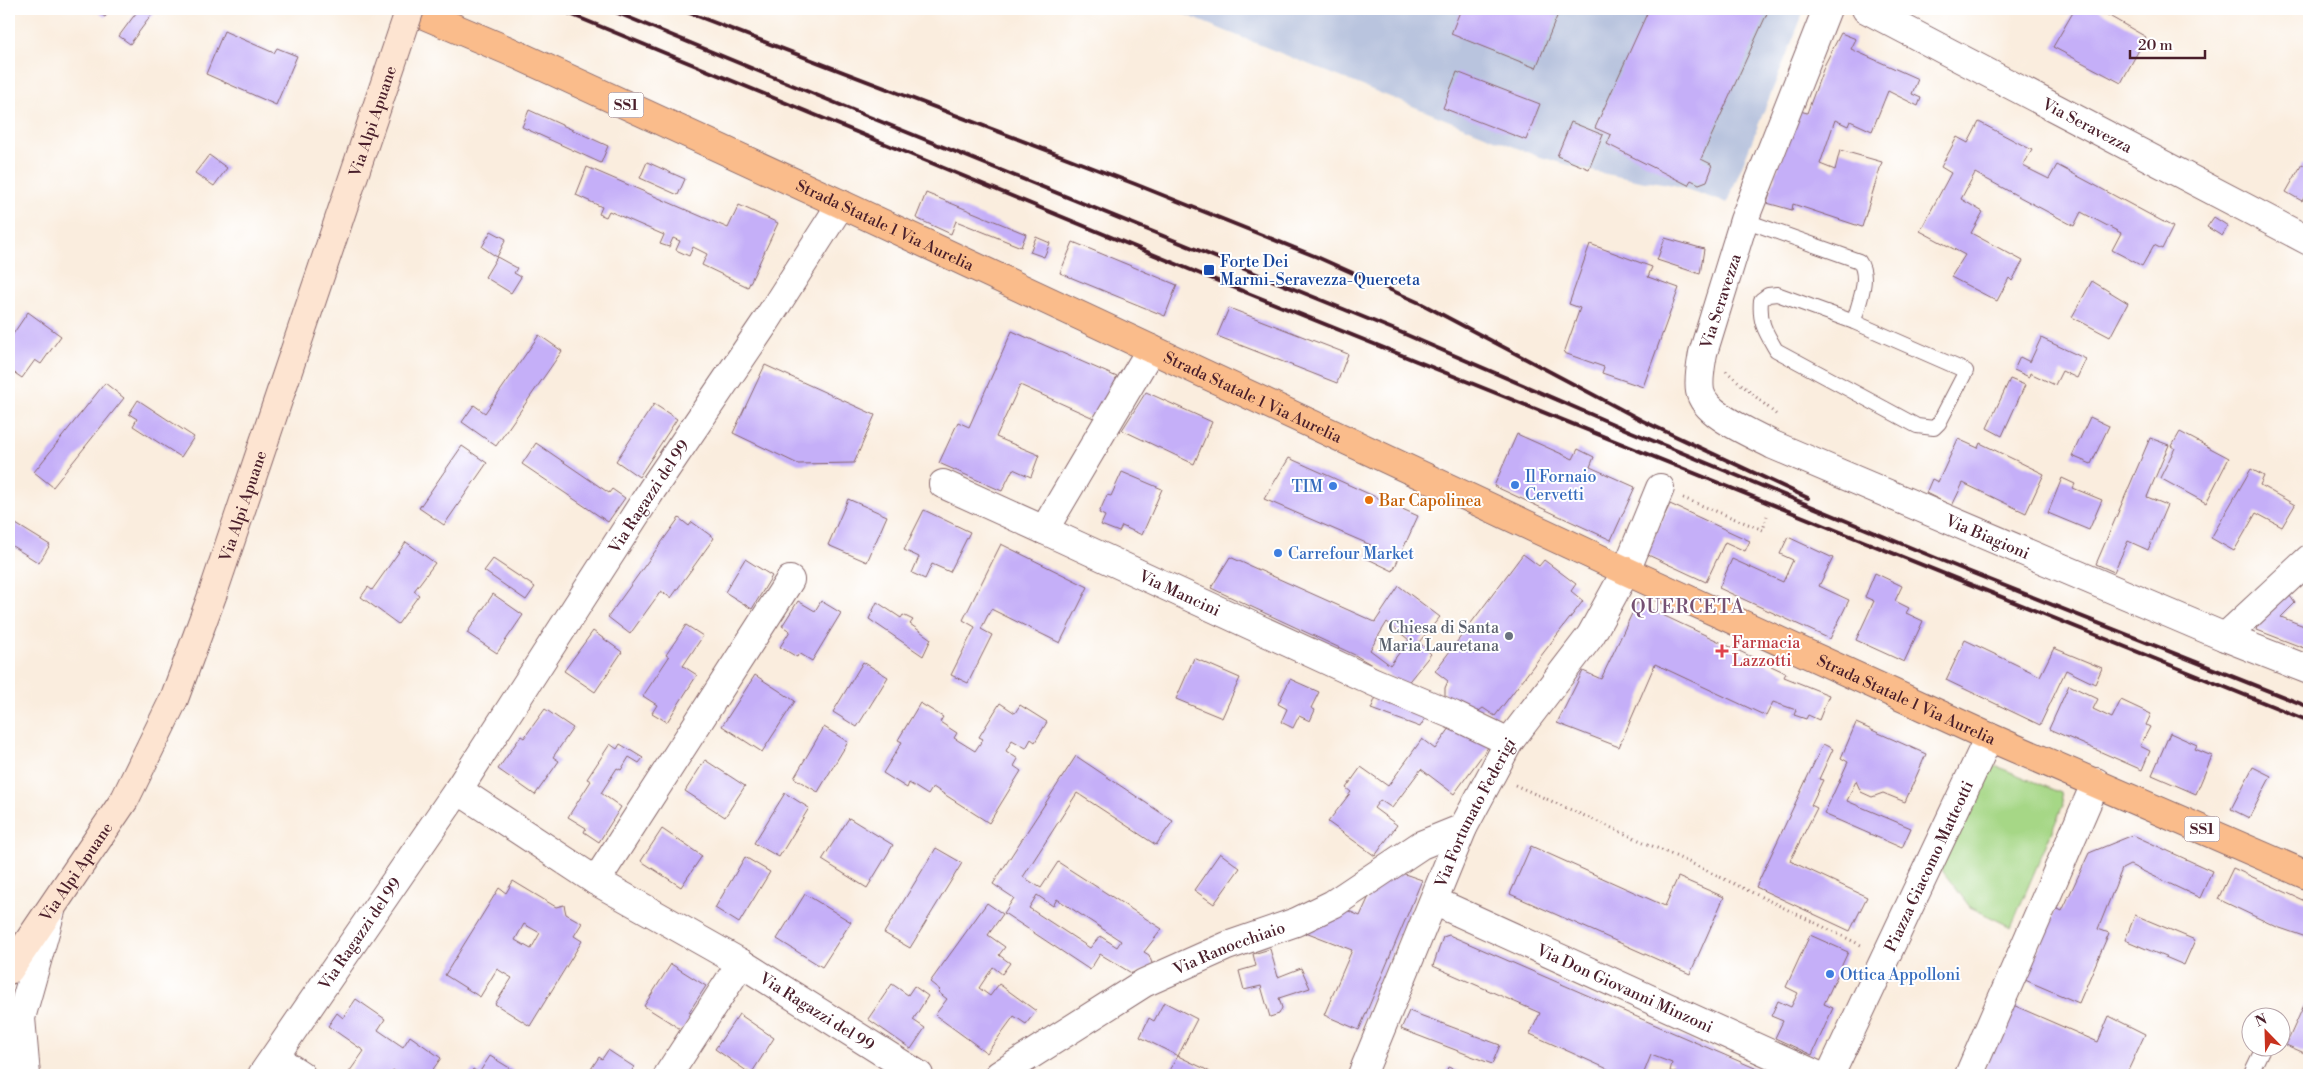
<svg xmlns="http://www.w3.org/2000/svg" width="2318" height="1084" font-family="'Libre Bodoni',serif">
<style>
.industrial{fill:#b9c4de}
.green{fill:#a6d786;stroke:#787b58}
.building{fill:#c5aff8;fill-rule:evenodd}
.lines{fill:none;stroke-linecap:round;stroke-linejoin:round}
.service-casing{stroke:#88676a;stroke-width:16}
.minor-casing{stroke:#88676a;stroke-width:30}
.secondary-casing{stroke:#88676a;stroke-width:30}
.primary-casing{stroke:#88676a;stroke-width:30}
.path{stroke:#88676a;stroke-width:3;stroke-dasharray:1 4;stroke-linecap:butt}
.service{stroke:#fff;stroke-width:14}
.minor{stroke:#fff;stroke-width:28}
.secondary{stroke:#fde4d1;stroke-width:28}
.primary{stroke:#fabc8b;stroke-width:28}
.rail{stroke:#4a1f2b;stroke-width:4}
.secondary-bridge-casing{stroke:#88676a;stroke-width:30;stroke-linecap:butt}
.secondary-bridge{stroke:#fde4d1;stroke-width:28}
.transit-dot{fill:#1a4fb4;stroke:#fff;stroke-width:2}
.shop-dot{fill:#3f7fe0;stroke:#fff;stroke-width:2}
.food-dot{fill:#e8710a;stroke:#fff;stroke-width:2}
.worship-dot{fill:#6b7280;stroke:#fff;stroke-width:2}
.health-dot{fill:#e0444e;stroke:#fff;stroke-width:2}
.labels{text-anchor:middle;stroke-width:4;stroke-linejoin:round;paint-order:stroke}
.shield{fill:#fff;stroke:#80626b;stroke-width:1}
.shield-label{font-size:15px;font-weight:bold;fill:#4a1f2b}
.street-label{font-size:16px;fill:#4a1f2b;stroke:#fff}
.transit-label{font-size:16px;fill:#164399;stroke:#fff;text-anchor:start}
.shop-label{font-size:16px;fill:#366cbe;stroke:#fff;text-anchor:start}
.food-label{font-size:16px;fill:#c56008;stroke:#fff;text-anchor:start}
.worship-label{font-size:16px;fill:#5b616d;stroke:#fff;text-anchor:end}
.health-label{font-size:16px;fill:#be3a42;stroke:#fff;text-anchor:start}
.quarter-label{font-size:19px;letter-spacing:1px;fill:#755173;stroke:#fff}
</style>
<rect width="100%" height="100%" fill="#fff"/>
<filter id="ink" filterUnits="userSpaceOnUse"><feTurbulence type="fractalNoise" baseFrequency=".02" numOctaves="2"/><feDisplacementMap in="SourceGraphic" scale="10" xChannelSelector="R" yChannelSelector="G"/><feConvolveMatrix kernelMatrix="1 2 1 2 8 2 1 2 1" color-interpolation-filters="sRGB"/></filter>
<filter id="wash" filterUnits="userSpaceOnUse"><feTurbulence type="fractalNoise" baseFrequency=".0096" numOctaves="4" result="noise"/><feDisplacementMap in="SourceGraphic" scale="20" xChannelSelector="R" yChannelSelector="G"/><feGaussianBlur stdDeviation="1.12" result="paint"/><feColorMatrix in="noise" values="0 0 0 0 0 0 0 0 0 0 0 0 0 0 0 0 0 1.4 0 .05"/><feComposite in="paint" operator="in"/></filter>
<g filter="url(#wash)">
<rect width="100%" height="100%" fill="#faedde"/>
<polygon class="industrial" points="1171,9 1805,9 1727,203 1674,185 1651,181 1645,182 1587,170 1537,156"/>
<polygon class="green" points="1996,766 2061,793 2063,805 2011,927 1970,907 1941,869 1985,771"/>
<g id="blocks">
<g class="building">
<polygon points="93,9 111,9 105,17"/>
<polygon points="139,9 156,9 130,44 119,36"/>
<polygon points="1461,9 1560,9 1536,68 1451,34"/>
<polygon points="1649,9 1769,9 1701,159 1711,164 1712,168 1707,181 1699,184 1691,180 1688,185 1607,144 1611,135 1595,128"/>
<polygon points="2075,9 2097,9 2146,37 2121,83 2053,47"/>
<polygon points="224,31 274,53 277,48 297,56 276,105 206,74"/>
<polygon points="1841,33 1856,39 1851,49 1918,79 1912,94 1921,98 1918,106 1888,91 1872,131 1850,121 1848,126 1835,120 1820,164 1835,170 1840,150 1882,162 1862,227 1793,204 1792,210 1767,203 1797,110 1807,113 1825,64"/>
<polygon points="1457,72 1540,104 1526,140 1443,108"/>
<polygon points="529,110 608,146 601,163 522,127"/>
<polygon points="1571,122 1603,135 1589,169 1557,156"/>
<polygon points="1979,122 2032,150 2023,166 2049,179 2057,165 2173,227 2162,249 2154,245 2142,266 2112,250 2121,233 2081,212 2074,226 1975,173 1961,199 1983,212 1971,233 2023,261 2012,281 2009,278 1997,301 1951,277 1965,255 1920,231 1951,173 1941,167 1957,137 1968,143"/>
<polygon points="209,155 227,168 214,186 195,173"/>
<polygon points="647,162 685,179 678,195 640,178"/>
<polygon points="2302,164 2309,168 2309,189 2302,201 2286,192"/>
<polygon points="587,167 728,228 739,205 778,223 748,287 702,265 707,254 693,247 689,256 676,250 680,241 673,238 669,247 660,244 664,235 609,211 606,217 599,214 602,207 576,195"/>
<polygon points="926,193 1026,234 1021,247 956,221 951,234 916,218"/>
<polygon points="2214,217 2228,226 2222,236 2207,227"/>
<polygon points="491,231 506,239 497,257 517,268 514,273 521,277 511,293 485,277 497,257 482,247"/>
<polygon points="1036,237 1050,243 1044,257 1030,252"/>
<polygon points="1665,238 1704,249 1700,274 1657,260"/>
<polygon points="1073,242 1177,285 1165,316 1060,273"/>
<polygon points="1590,244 1652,267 1648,277 1679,288 1643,387 1602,373 1604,367 1564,353 1580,308 1569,304"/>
<polygon points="2092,281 2128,303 2110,337 2072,317"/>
<polygon points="1229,308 1348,354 1337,383 1217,336"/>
<polygon points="28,312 61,336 41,364 35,360 22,378 9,369 9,340"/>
<polygon points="1012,331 1117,377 1098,420 1020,385 996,437 1039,455 1031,477 1013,469 1002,491 939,463 958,422 969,427"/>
<polygon points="539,335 562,351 496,446 462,422 474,405 485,413"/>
<polygon points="2041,338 2086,359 2077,378 2062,371 2055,385 2030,373 2029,377 2014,370 2020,357 2030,362"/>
<polygon points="765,365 875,415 854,463 798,464 733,433"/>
<polygon points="2010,379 2025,385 2002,436 1987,428"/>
<polygon points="105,383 124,398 53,487 34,472"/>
<polygon points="1146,392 1212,422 1194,464 1122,430"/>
<polygon points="138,400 194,437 181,457 133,426 137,419 129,414"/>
<polygon points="654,404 677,419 639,477 616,461"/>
<polygon points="2090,417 2109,426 2091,464 2072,456"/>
<polygon points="2180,432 2229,458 2206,503 2160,478 2175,448 2172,446"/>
<polygon points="1517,434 1573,459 1578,449 1594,457 1590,467 1635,487 1611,540 1494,486"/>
<polygon points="2150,438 2169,445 2147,497 2167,505 2148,550 2128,541 2114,572 2096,564"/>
<polygon points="1958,439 1978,448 1980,443 2044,474 2026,513 1963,483 1952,506 1926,493 1932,479 1938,482"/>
<polygon points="536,443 609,493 612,489 625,498 608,522 522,464"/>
<polygon points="462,446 487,463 444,525 419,508"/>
<polygon points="1289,458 1418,516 1393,571 1366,558 1373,546 1264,499"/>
<polygon points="2251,469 2264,476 2260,485 2295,505 2282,527 2256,513 2234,551 2211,538"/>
<polygon points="1122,472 1162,489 1142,535 1122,526 1119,532 1101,525 1105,516 1099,513 1107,495 1111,496"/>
<polygon points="2062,478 2075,484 2073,488 2102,500 2089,530 2048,513"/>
<polygon points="848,499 887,516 867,562 828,545"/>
<polygon points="1670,504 1750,541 1745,551 1725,542 1706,582 1646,554"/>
<polygon points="924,510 970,532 950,572 932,564 925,579 912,573 919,557 904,550"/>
<polygon points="679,518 689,526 692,522 714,538 671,598 661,591 630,634 608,617"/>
<polygon points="11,521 50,545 39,563 9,544 9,525"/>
<polygon points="1788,537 1833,558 1819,586 1849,600 1830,639 1719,588 1732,559 1783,582 1793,560 1780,554"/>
<polygon points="406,542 435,563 414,591 419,595 398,624 361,597 368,587 372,590"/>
<polygon points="1001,544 1088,587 1060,643 991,609 981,629 992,635 968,683 951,675 975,627 963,620"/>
<polygon points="1523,554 1539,566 1544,560 1576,584 1571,591 1583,601 1495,716 1483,708 1476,713 1445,699 1445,688 1448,681 1435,671"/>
<path d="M1230,557L1375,622L1399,586L1440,617L1419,642L1431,654L1406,685L1355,655L1211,588ZM1387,622L1409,640L1390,665L1370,650Z"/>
<polygon points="493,559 535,587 526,600 484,571"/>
<polygon points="745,559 772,576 752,609 725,592"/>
<polygon points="1875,573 1902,586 1895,601 1909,608 1906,613 1923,621 1904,662 1856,640 1874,601 1865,597"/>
<polygon points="2285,589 2295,603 2281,617 2309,628 2309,650 2257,630 2264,610"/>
<polygon points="493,594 523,615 497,653 467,633"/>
<polygon points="798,601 815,611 821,601 841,613 812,661 799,653 797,657 780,647 790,631 782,626"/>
<polygon points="877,602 901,618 903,615 913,620 910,624 931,639 923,656 869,619"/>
<polygon points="1637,603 1786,673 1784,677 1829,695 1819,720 1808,715 1806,719 1794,715 1796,710 1773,702 1766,716 1655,664 1619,747 1557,723 1583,671 1601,679"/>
<polygon points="686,625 703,636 683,666 697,675 667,722 652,713 657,705 643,696 669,657 666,655"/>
<polygon points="593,631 622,652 595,692 564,671"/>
<polygon points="1965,640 2040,676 2054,648 2102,668 2095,684 2066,670 2040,725 1946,680"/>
<polygon points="1194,658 1240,678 1222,718 1176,699"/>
<polygon points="863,662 888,677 857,727 833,712"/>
<polygon points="755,675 795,701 762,752 722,726"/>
<polygon points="1290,679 1319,692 1311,708 1315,710 1310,721 1299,716 1293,728 1281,722 1287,709 1278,704"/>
<polygon points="2069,685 2098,699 2093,709 2112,718 2121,700 2151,714 2146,725 2150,727 2140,746 2150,751 2142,770 2049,729"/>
<polygon points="1378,692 1428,713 1420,727 1371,709"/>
<polygon points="920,703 943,717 940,722 957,733 954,738 975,751 983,739 979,737 1000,703 1015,713 1020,705 1047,722 1035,742 1031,739 1026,748 1012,740 1006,751 1018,759 1014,766 1021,771 989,823 933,787 928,795 909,783 907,788 883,773 902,742 898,740"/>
<polygon points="545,709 573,728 553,757 559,761 535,795 498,769 521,736 524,738"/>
<polygon points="1455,721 1489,746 1454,794 1421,769 1392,808 1380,800 1374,808 1397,825 1375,856 1328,822 1351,792 1346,788 1361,767 1388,786 1422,739 1435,749"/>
<polygon points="1856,723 1926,754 1905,802 1883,793 1872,797 1861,792 1856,781 1847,801 1911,828 1902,848 1824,814 1848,762 1841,758"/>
<polygon points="824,727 848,742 818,792 794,778"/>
<polygon points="2170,733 2197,745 2195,749 2212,756 2196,794 2152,775"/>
<polygon points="610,744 617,749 620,744 643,758 639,763 629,757 621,770 617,768 601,793 621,807 599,842 584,832 586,828 568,817 591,781 587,779"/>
<polygon points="1823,744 1833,749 1819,779 1823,780 1811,805 1817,808 1790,861 1867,897 1850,931 1756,887"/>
<path d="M1076,756L1173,821L1156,845L1077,793L1023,877L1041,888L1058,862L1162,929L1144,952L1149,955L1153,966L1133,974L1100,954L1090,970L1004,913L1014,898L993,884ZM1037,895L1053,906L1057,899L1121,941L1117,947L1100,936L1090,948L1029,908Z"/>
<polygon points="705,760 745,786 725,817 685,791"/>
<polygon points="2253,767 2271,776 2249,818 2231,809"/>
<polygon points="785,793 809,808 779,857 754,843"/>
<polygon points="849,818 893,845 867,888 822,860"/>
<polygon points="662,829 702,856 681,887 641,861"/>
<polygon points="2133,835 2212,871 2200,898 2130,865 2122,869 2098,929 2109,933 2079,1003 2025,980 2056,908 2062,911 2089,853"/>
<polygon points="1531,846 1665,906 1678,877 1724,897 1690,974 1510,894"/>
<polygon points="936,848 962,863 910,948 884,933"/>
<polygon points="1220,853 1240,868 1214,904 1194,890"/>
<polygon points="745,857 770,872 739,923 715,908"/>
<polygon points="2233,868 2309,903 2309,938 2277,927 2218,899"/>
<polygon points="1396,871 1422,880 1359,1030 1324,1015 1352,950 1303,931 1342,908 1360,916 1372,890"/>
<path d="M513,881L556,907L564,905L566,914L582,923L574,936L582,941L530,1026L495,1004L512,978L497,969L480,997L445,975L499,888L506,893ZM524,924L540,933L531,949L515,940Z"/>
<polygon points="805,894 851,922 822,967 777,939"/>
<polygon points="987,903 1003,914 988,935 1005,947 999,955 1010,963 1002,974 993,967 979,988 990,996 999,984 1036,1011 1026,1024 1014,1016 987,1053 935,1015 947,999 938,992 940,990 930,982"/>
<polygon points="2135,915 2195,940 2184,965 2125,940"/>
<polygon points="1449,935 1683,1037 1771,1075 1682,1075 1670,1071 1672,1063 1651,1055 1643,1075 1621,1075 1530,1034 1540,1013 1433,966 1443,937"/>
<polygon points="1810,935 1848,952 1824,1004 1833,1008 1812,1055 1775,1038 1783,1021 1771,1016 1778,1001 1791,1007 1798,993 1786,987"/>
<polygon points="1270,949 1278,977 1301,968 1310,988 1279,998 1282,1008 1279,1014 1270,1017 1261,986 1244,990 1239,971 1256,966 1253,954"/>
<polygon points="671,964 706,986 689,1012 693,1014 682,1030 644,1006"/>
<polygon points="892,984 908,995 914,986 928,996 913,1020 925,1028 911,1049 868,1019"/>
<polygon points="2309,994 2309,1055 2286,1045"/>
<polygon points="356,999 385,1019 378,1030 403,1047 410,1036 441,1058 429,1075 400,1075 393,1070 389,1075 347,1075 364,1051 328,1026 337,1013 343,1018"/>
<polygon points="1164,1002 1197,1019 1178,1056 1140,1037 1149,1018 1154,1021"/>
<polygon points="2013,1005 2098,1042 2109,1016 2145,1034 2126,1075 1982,1075"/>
<polygon points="1409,1011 1500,1045 1492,1064 1401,1029"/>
<polygon points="739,1014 774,1038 751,1074 715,1049"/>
<polygon points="608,1050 634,1067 629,1075 593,1075 596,1072 591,1069 599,1057 602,1059"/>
<polygon points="490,1056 513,1070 510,1075 469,1075 473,1069 479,1073"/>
<polygon points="1178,1056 1203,1068 1210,1072 1208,1075 1166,1075"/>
<polygon points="1448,1067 1468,1075 1445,1075"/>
</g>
</g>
</g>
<g filter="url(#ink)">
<use href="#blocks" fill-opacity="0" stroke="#88676a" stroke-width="1"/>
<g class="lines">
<defs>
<g id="service">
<path d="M1744,220L1859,261C1871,278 1858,303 1854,322"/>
<path d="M1777,294L1854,322L1966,371L1939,423L1934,428L1917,426L1776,350C1765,331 1759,322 1761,300L1768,295Z"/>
<polyline points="2250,1075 2264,1046"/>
</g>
<g id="minor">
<path id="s1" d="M1827,9L1744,220L1703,353C1701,365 1698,379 1700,391C1704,415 1753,434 1773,445L2225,637L2309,670"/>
<path id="s2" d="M1866,9L2309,241"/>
<path id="s3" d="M1151,349L1044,530L1374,682L1453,715L1509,742"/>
<polyline points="943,484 1044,530"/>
<polyline points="2225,637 2309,559"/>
<path id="s4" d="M458,790L596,881L741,963L919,1075"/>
<polyline points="596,881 790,580"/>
<path id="s5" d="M1434,901L1817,1075"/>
<polyline points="275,1058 301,1075"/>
<polyline points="26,1075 21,1018 51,911"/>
<path id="s6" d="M262,1075L458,790L653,488L765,323L841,204"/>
<polyline points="668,1075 741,963"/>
<path id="s7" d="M999,1075L1144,983L1227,946L1296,922L1333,904L1421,845L1463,828"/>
<path id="s8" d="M1362,1075L1463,828L1509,742L1591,635L1626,571L1660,488"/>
<path id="s9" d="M1830,1075L1989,737"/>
<polyline points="1969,1075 2096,782"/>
</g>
<g id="secondary">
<path id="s10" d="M9,970L125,799L174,699L213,593"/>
</g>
<g id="primary">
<path id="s11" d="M410,9L509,51L841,204L1626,571L1989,737L2309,876"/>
</g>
</defs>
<use href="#service" class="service-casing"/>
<use href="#minor" class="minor-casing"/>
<use href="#secondary" class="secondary-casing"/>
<use href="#primary" class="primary-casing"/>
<g class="path">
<polyline points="1726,371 1778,416"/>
<polyline points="1683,498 1763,530 1767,516"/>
<polyline points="1515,785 1693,864 1863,946"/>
</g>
<use href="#service" class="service"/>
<use href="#minor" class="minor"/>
<use href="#secondary" class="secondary"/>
<use href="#primary" class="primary"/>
<g class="rail">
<polyline points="558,9 1203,275 2309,721"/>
<polyline points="608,9 867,116 1400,332 1627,430 1960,568 2309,707"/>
<polyline points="679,9 1135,184 1317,257 1422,304 1643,421 1808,498"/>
</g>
<defs>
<g id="secondary-bridge">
<path id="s12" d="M213,593L410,9"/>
</g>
</defs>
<use href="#secondary-bridge" class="secondary-bridge-casing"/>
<use href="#secondary-bridge" class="secondary-bridge"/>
</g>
</g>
<rect class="transit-dot" x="1203" y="264" width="12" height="12" rx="2.5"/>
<g class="shop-dot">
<circle cx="1515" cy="485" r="5"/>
<circle cx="1333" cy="486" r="5"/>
<circle cx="1278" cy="553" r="5"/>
<circle cx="1830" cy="974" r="5"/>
</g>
<circle class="food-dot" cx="1369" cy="500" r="5"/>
<circle class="worship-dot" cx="1509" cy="636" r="5"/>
<path class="health-dot" d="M1719.5 643.5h5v5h5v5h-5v5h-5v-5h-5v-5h5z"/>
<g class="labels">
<g class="shield">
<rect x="608.5" y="92.5" width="35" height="25" rx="4"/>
<rect x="2184.5" y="816.5" width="35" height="25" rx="4"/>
</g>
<g class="shield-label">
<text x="626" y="110">SS1</text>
<text x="2202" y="834">SS1</text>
</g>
<g class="street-label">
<text dy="6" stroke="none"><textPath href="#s12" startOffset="498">Via Alpi Apuane</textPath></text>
<text dy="6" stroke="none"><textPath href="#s2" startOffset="250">Via Seravezza</textPath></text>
<text dy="6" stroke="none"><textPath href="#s11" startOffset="522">Strada Statale 1 Via Aurelia</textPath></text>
<text transform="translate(1720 301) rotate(-72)" y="6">Via Seravezza</text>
<text dy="6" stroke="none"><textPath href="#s11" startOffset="928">Strada Statale 1 Via Aurelia</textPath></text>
<text dy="6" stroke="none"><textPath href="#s6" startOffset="696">Via Ragazzi del 99</textPath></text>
<text dy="6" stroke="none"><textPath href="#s12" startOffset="92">Via Alpi Apuane</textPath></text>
<text dy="6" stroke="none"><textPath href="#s1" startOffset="731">Via Biagioni</textPath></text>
<text dy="6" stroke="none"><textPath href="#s3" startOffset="360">Via Mancini</textPath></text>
<text dy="6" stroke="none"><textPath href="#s11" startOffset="1648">Strada Statale 1 Via Aurelia</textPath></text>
<text dy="6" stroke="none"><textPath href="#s8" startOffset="286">Via Fortunato Federigi</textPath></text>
<text dy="6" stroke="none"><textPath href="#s9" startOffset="231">Piazza Giacomo Matteotti</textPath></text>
<text dy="6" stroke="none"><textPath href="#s10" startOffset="119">Via Alpi Apuane</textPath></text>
<text dy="6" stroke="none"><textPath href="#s6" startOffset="172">Via Ragazzi del 99</textPath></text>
<text dy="6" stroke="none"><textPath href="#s7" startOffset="264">Via Ranocchiaio</textPath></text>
<text dy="6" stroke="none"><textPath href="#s5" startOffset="210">Via Don Giovanni Minzoni</textPath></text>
<text dy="6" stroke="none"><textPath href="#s4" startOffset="422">Via Ragazzi del 99</textPath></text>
</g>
<g class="transit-label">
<text x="1220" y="267">Forte Dei<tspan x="1220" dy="18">Marmi-Seravezza-Querceta</tspan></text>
</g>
<g class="shop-label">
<text x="1525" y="482">Il Fornaio<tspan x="1525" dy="18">Cervetti</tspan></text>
<text x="1323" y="492" text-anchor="end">TIM</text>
<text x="1288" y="559">Carrefour Market</text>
<text x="1840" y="980">Ottica Appolloni</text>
</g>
<g class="food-label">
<text x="1379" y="506">Bar Capolinea</text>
</g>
<g class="worship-label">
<text x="1499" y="633">Chiesa di Santa<tspan x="1499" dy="18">Maria Lauretana</tspan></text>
</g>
<g class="health-label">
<text x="1732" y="648">Farmacia<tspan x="1732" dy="18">Lazzotti</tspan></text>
</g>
<g class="quarter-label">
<text x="1688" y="613">QUERCETA</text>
</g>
</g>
<rect width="2318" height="1084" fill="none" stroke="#fff" stroke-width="30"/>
<g transform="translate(2266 1032) rotate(337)"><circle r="24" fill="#ffffff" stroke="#b7a5aa"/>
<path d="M0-4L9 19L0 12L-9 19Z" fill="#c8321e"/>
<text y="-8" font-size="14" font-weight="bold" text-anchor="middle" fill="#4a1f2b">N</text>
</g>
<path d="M2130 50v8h75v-8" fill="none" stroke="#4a1f2b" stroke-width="2.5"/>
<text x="2138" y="50" font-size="15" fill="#4a1f2b" stroke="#ffffff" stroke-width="4" paint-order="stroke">20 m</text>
</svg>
